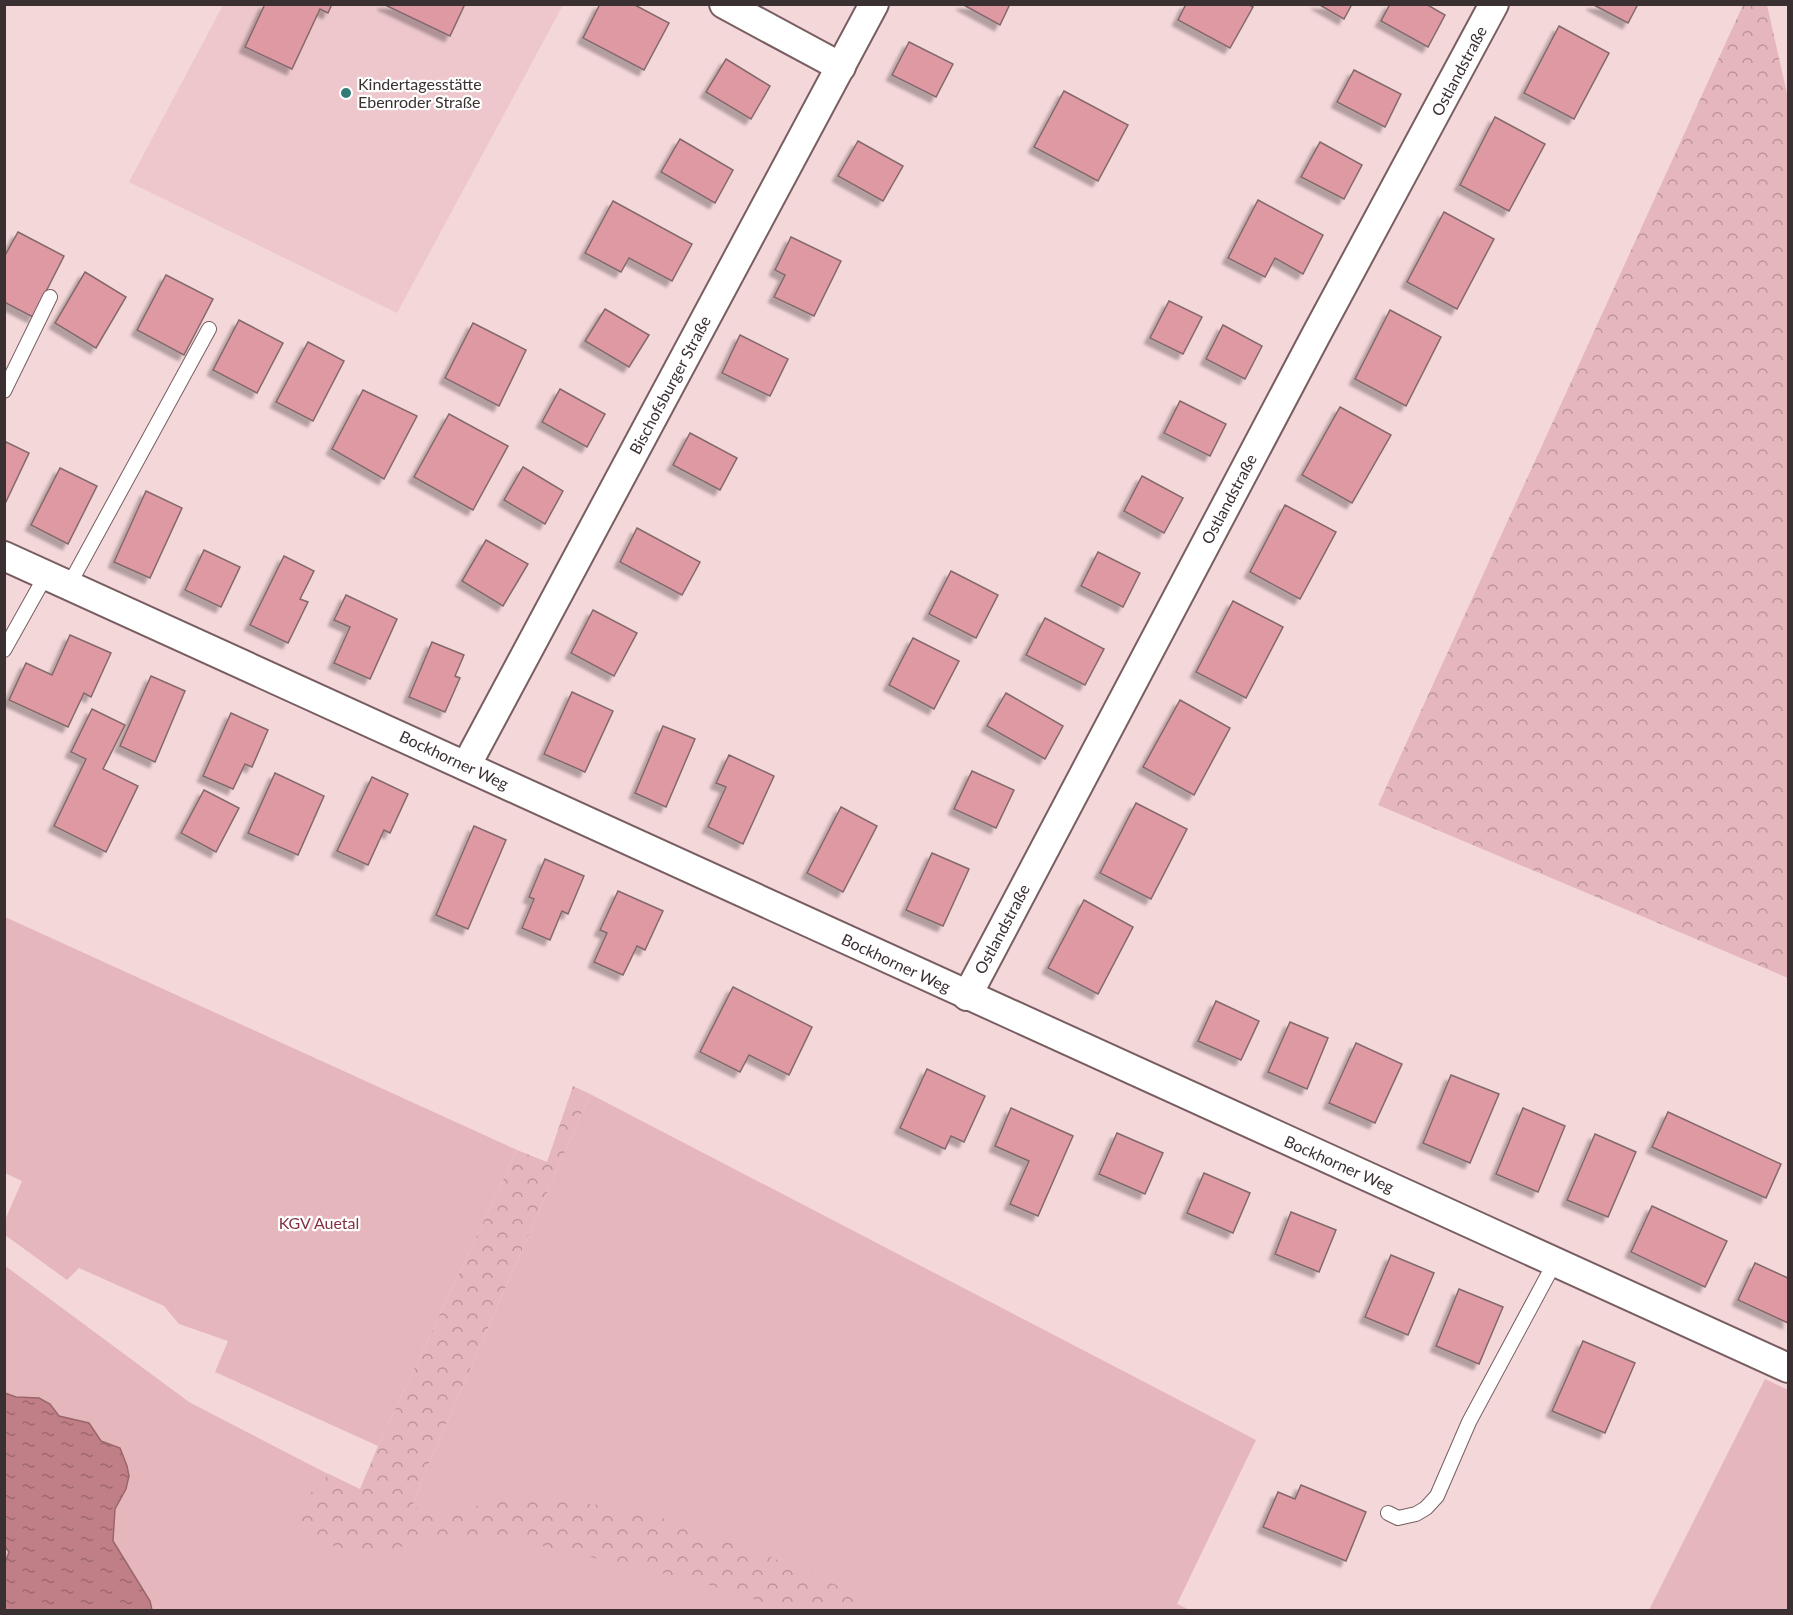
<svg xmlns="http://www.w3.org/2000/svg" width="1793" height="1615" font-family="Lato,sans-serif">
<style>
.built{fill:#edc7cb}
.green{fill:#e5b7bc}
.forest{fill:url(#forest-crowns)}
.water{fill:url(#water-ripples);stroke:#98676c;stroke-width:1.5}
.building{fill:#de99a2;stroke:#83696c;stroke-width:1.5;filter:url(#shadow)}
.lines{fill:none;stroke-linecap:round;stroke-linejoin:round}
.lane-casing{stroke:#785e61;stroke-width:16}
.street-casing{stroke:#785e61;stroke-width:32}
.lane{stroke:#fff;stroke-width:14}
.street{stroke:#fff;stroke-width:28}
.poi-dot{fill:#317a76;stroke:#fff;stroke-width:2}
.labels{text-anchor:middle;stroke-width:4.5;stroke-linejoin:round;paint-order:stroke}
.street-label{font-size:16px;fill:#3b3031;stroke:#fff}
.poi-label{font-size:16px;fill:#3b3031;stroke:#fff;text-anchor:start}
.park-label{font-size:16px;fill:#843242;stroke:#fff}
</style>
<defs>
<pattern id="forest-crowns" width="20" height="18" patternUnits="userSpaceOnUse" patternTransform="scale(1.5)"><rect width="20" height="18" fill="#e5b7bc"/><path d="M2 6a3 3 0 1 1 6 0M12 15a3 3 0 1 1 6 0" fill="none" stroke="#bb9599"/></pattern>
<pattern id="water-ripples" width="26" height="14" patternUnits="userSpaceOnUse" patternTransform="scale(1.5)"><rect width="26" height="14" fill="#c07e86"/><path d="M2 4q2-2 4 0t4 0M15 11q2-2 4 0t4 0" fill="none" stroke="#9d686e"/></pattern>
<filter id="shadow"><feDropShadow dx="-5.5" dy="5.5" stdDeviation="1.5" flood-color="#0004"/></filter>
</defs>
<rect width="100%" height="100%" fill="#f4d7d9"/>
<polygon class="built" points="223,5 563,5 397,313 129,182"/>
<g class="green">
<polygon points="5,917 517,1150 378,1446 215,1372 228,1341 179,1324 164,1306 79,1268 67,1280 5,1235 5,1220 22,1181 5,1173"/>
<polygon points="590,1094 1256,1440 1177,1604 1190,1610 5,1610 4,1265 189,1402 390,1506 412,1507 426,1470"/>
<polygon points="1765,1379 1788,1390 1788,1610 1649,1610"/>
</g>
<g class="forest">
<polygon points="1743,5 1767,5 1788,98 1788,978 1378,805"/>
<polygon points="573,1086 590,1094 426,1470 412,1507 461,1509 530,1495 646,1512 794,1566 891,1610 788,1610 696,1581 542,1546 462,1535 365,1554 308,1539 287,1518 329,1474 360,1489 378,1446 517,1150 547,1162"/>
</g>
<polygon class="water" points="5,1393 16,1397 39,1398 50,1404 59,1416 89,1423 101,1441 120,1448 127,1466 129,1476 126,1489 115,1509 113,1541 150,1601 152,1610 5,1610 5,1563 9,1552 4,1545"/>
<g class="building">
<polygon points="265,4 332,4 328,13 320,9 292,69 245,47"/>
<polygon points="383,4 465,4 450,36"/>
<polygon points="600,4 633,4 669,23 644,70 583,38"/>
<polygon points="962,4 1010,4 1000,25"/>
<polygon points="1186,4 1248,4 1253,7 1230,48 1178,20"/>
<polygon points="1318,4 1352,4 1344,19"/>
<polygon points="1390,4 1426,4 1445,15 1428,47 1381,21"/>
<polygon points="1592,4 1638,4 1628,23"/>
<polygon points="1559,26 1609,53 1574,119 1524,93"/>
<polygon points="909,42 953,64 936,97 892,75"/>
<polygon points="726,59 770,86 751,119 706,92"/>
<polygon points="1354,70 1401,94 1385,127 1337,102"/>
<polygon points="1064,91 1128,125 1098,181 1034,147"/>
<polygon points="1495,117 1545,144 1509,211 1460,185"/>
<polygon points="680,139 733,170 715,203 661,172"/>
<polygon points="858,141 903,166 883,201 838,176"/>
<polygon points="1320,142 1362,165 1344,199 1301,177"/>
<polygon points="1258,200 1323,235 1303,274 1275,258 1265,277 1228,258"/>
<polygon points="613,201 692,244 672,281 629,258 621,272 585,253"/>
<polygon points="1444,212 1494,239 1457,309 1407,282"/>
<polygon points="18,232 64,256 33,317 4,302 4,257"/>
<polygon points="791,237 841,261 814,316 774,297 785,275 775,270"/>
<polygon points="85,272 126,297 96,348 55,323"/>
<polygon points="166,275 213,299 184,355 137,330"/>
<polygon points="1169,301 1202,317 1183,354 1150,338"/>
<polygon points="605,309 649,335 629,367 585,341"/>
<polygon points="1390,310 1441,337 1406,406 1355,379"/>
<polygon points="239,320 283,343 257,393 213,370"/>
<polygon points="473,323 526,350 499,406 445,378"/>
<polygon points="1223,325 1262,346 1245,379 1206,359"/>
<polygon points="740,335 788,359 770,396 722,373"/>
<polygon points="308,342 344,361 313,421 276,402"/>
<polygon points="560,389 605,414 587,447 542,422"/>
<polygon points="363,390 417,416 384,479 332,449"/>
<polygon points="1180,401 1226,424 1210,456 1164,433"/>
<polygon points="1340,407 1391,435 1352,503 1302,475"/>
<polygon points="449,414 508,446 473,510 414,477"/>
<polygon points="690,433 737,458 720,490 673,465"/>
<polygon points="4,441 29,453 4,506"/>
<polygon points="523,467 563,491 545,524 504,500"/>
<polygon points="60,468 97,486 68,544 31,525"/>
<polygon points="1142,476 1183,498 1164,533 1124,511"/>
<polygon points="146,491 182,508 150,578 114,562"/>
<polygon points="1285,505 1336,532 1300,599 1250,572"/>
<polygon points="637,528 700,562 682,595 620,562"/>
<polygon points="486,540 528,564 503,606 462,581"/>
<polygon points="204,550 240,567 221,607 185,590"/>
<polygon points="1098,552 1140,573 1123,607 1081,586"/>
<polygon points="284,556 314,571 300,599 308,602 288,643 250,625"/>
<polygon points="951,571 998,595 976,638 929,614"/>
<polygon points="346,595 397,619 370,679 334,663 350,627 334,620"/>
<polygon points="1233,601 1283,627 1246,698 1196,672"/>
<polygon points="593,610 637,633 614,676 571,653"/>
<polygon points="1045,618 1104,649 1085,685 1026,655"/>
<polygon points="70,635 111,653 91,697 84,693 68,727 9,700 26,663 52,675"/>
<polygon points="913,638 959,661 934,709 889,685"/>
<polygon points="432,642 464,655 455,676 460,678 445,712 409,697"/>
<polygon points="151,676 185,691 155,762 120,746"/>
<polygon points="572,692 613,711 585,772 544,754"/>
<polygon points="1006,693 1063,726 1045,759 987,726"/>
<polygon points="1180,700 1230,728 1194,795 1143,767"/>
<polygon points="92,709 125,725 103,769 138,786 106,852 54,826 86,759 71,752"/>
<polygon points="231,713 268,730 252,767 245,764 233,789 203,776"/>
<polygon points="663,726 695,739 666,807 635,793"/>
<polygon points="729,755 774,776 743,844 708,827 726,787 716,783"/>
<polygon points="972,771 1014,790 996,828 954,809"/>
<polygon points="275,773 324,796 298,855 248,833"/>
<polygon points="372,777 408,794 390,833 384,830 368,865 337,851"/>
<polygon points="204,790 239,808 216,852 181,833"/>
<polygon points="1136,803 1187,829 1151,899 1100,873"/>
<polygon points="841,807 877,826 843,892 807,873"/>
<polygon points="474,826 506,840 468,929 436,915"/>
<polygon points="932,853 969,869 943,926 906,910"/>
<polygon points="545,859 584,876 568,914 562,911 550,940 522,928 534,899 529,897"/>
<polygon points="618,891 663,911 645,950 637,946 623,975 594,962 607,933 600,930"/>
<polygon points="1084,900 1133,927 1098,994 1048,968"/>
<polygon points="733,987 812,1027 789,1075 749,1055 740,1072 700,1052"/>
<polygon points="1216,1001 1259,1021 1241,1060 1198,1041"/>
<polygon points="1290,1022 1328,1038 1307,1089 1268,1072"/>
<polygon points="1356,1043 1402,1064 1375,1123 1329,1103"/>
<polygon points="927,1069 985,1096 964,1142 951,1136 945,1149 900,1128"/>
<polygon points="1451,1075 1499,1094 1470,1163 1423,1143"/>
<polygon points="1011,1108 1073,1136 1038,1216 1010,1204 1029,1161 995,1146"/>
<polygon points="1523,1108 1565,1126 1538,1192 1496,1174"/>
<polygon points="1668,1112 1781,1164 1766,1198 1652,1147"/>
<polygon points="1117,1133 1163,1153 1145,1194 1099,1174"/>
<polygon points="1595,1134 1636,1152 1608,1217 1567,1200"/>
<polygon points="1204,1173 1250,1193 1233,1233 1187,1213"/>
<polygon points="1652,1206 1727,1241 1705,1287 1631,1252"/>
<polygon points="1291,1212 1336,1230 1319,1272 1275,1254"/>
<polygon points="1391,1255 1434,1273 1408,1335 1365,1317"/>
<polygon points="1755,1263 1788,1278 1788,1323 1738,1300"/>
<polygon points="1459,1289 1503,1307 1479,1364 1436,1346"/>
<polygon points="1583,1341 1635,1363 1605,1433 1552,1411"/>
<polygon points="1301,1485 1366,1512 1346,1561 1263,1527 1278,1492 1295,1499"/>
</g>
<g class="lines">
<defs>
<g id="lane">
<polyline points="4,391 50,297"/>
<polyline points="69,585 209,329"/>
<polyline points="4,650 46,575"/>
<polyline points="1388,1513 1398,1518 1416,1514 1426,1508 1437,1496 1469,1422 1555,1262"/>
</g>
<g id="street">
<polyline points="724,4 841,67"/>
<polyline points="4,556 1788,1368"/>
<polyline points="466,766 874,4"/>
<polyline points="967,996 1316,335 1494,4"/>
</g>
</defs>
<use href="#lane" class="lane-casing"/>
<use href="#street" class="street-casing"/>
<use href="#lane" class="lane"/>
<use href="#street" class="street"/>
</g>
<circle class="poi-dot" cx="346" cy="93" r="6"/>
<g class="labels">
<g class="street-label">
<text transform="translate(1459 71) rotate(-62)" y="6">Ostlandstraße</text>
<text transform="translate(670 385) rotate(-62)" y="6">Bischofsburger Straße</text>
<text transform="translate(1229 499) rotate(-62)" y="6">Ostlandstraße</text>
<text transform="translate(454 760) rotate(25)" y="6">Bockhorner Weg</text>
<text transform="translate(1002 929) rotate(-62)" y="6">Ostlandstraße</text>
<text transform="translate(896 963) rotate(25)" y="6">Bockhorner Weg</text>
<text transform="translate(1339 1164) rotate(24)" y="6">Bockhorner Weg</text>
</g>
<g class="poi-label">
<text x="358" y="90">Kindertagesstätte<tspan x="358" dy="18">Ebenroder Straße</tspan></text>
</g>
<g class="park-label">
<text x="319" y="1229">KGV Auetal</text>
</g>
</g>
<rect width="1793" height="1615" fill="none" stroke="#3b3031" stroke-width="12"/>
</svg>
